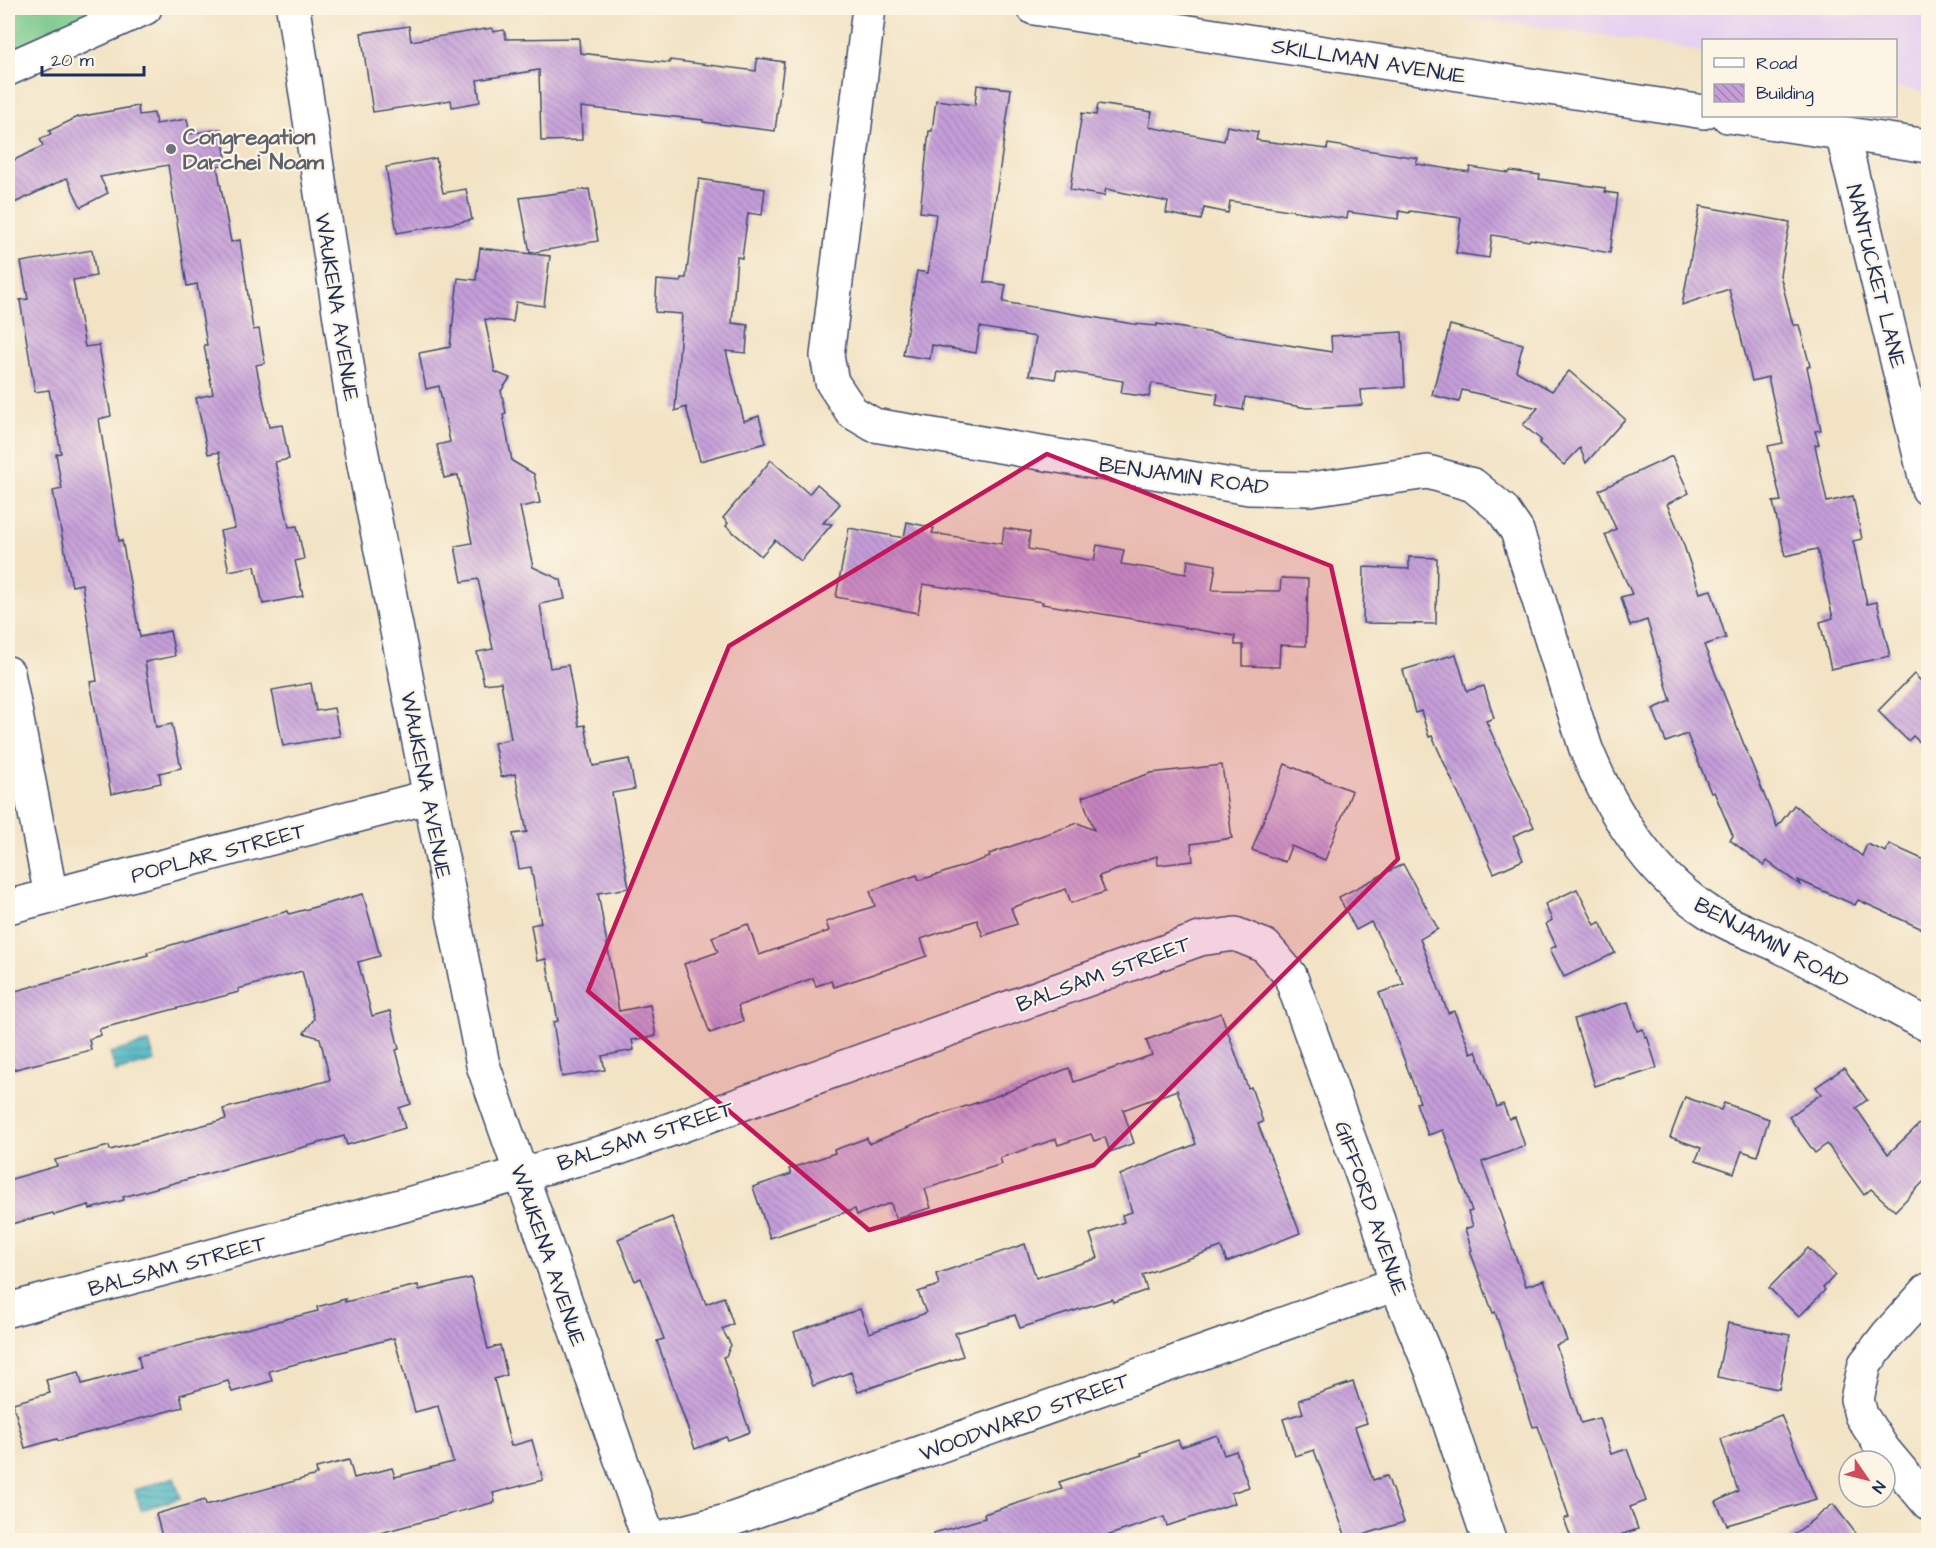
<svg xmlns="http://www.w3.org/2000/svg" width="1936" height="1548" font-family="'Architects Daughter',sans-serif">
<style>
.built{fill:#e6d2f0}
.green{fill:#77c88a;stroke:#497c74;stroke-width:1.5}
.water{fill:url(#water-rules);stroke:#307290;stroke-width:1.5}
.building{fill:url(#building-back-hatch)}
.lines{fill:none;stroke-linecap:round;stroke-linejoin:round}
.minor-casing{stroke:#3b4a6d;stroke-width:36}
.minor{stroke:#fff;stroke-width:33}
.marked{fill:#c2185b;fill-opacity:0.2;stroke:#c2185b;stroke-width:4.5;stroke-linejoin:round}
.worship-dot{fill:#6b7280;stroke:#fcf5e5;stroke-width:2}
.labels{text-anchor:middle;stroke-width:4.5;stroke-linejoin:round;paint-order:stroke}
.street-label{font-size:22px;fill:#1b2f5e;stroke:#fcf5e5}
.worship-label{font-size:22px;font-weight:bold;fill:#5b616d;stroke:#fcf5e5;text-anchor:start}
</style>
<defs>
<pattern id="water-rules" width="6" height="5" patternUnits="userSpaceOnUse" patternTransform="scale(1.5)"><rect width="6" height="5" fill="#46b4c1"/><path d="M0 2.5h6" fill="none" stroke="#3a93a0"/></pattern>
<pattern id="building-back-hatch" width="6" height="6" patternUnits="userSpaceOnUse" patternTransform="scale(1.5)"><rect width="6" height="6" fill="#c59ed9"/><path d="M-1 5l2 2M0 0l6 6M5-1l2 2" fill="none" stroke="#9f81b3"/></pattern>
</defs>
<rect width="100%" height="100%" fill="#fcf5e5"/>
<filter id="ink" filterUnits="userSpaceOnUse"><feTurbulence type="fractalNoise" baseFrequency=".0167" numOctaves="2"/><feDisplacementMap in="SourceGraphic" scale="12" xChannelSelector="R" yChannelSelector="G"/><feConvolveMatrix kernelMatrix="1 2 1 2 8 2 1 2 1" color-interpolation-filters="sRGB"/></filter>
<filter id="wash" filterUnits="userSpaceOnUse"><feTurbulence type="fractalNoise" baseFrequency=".008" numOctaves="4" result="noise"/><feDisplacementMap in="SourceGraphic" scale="24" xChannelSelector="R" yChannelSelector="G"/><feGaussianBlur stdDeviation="1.35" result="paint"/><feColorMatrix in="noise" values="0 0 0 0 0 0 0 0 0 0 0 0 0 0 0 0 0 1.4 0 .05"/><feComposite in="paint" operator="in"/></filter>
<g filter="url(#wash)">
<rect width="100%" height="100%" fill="#f2e3c5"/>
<polygon class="built" points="1402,8 1928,8 1928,93 1896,87 1896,40 1704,40 1703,53 1634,40"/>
<polygon class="green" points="8,8 126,8 8,58"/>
<g class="water">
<polygon points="149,1042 155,1061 116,1072 110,1053"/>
<polygon points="174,1477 181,1498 141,1510 135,1490"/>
</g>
<g id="blocks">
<g class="building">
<polygon points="409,26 411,41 492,28 493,32 504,30 506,39 579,38 580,53 670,63 670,60 756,71 757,58 784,62 775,131 703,122 703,120 581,107 582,140 541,141 539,70 477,80 480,102 452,107 451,100 373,112 361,33"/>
<polygon points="977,85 1011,89 984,282 1006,285 1003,302 1133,324 1157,326 1157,324 1332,352 1331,336 1402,332 1405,387 1361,390 1362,405 1307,408 1245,397 1243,410 1216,405 1218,394 1152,383 1149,397 1121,393 1123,381 1057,370 1055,379 1029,375 1036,337 980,327 976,353 932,345 930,359 903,355 917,271 928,273 936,214 920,212 929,131 932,131 936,100 975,105"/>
<polygon points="1098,104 1152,112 1149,127 1224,141 1227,126 1258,132 1256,140 1327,149 1328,144 1418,158 1416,164 1469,172 1470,167 1509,173 1510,171 1540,175 1539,179 1605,188 1605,192 1618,194 1610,253 1530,239 1529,241 1492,235 1489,258 1456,253 1461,218 1410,211 1409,213 1399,211 1398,219 1348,212 1347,219 1230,201 1228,213 1204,208 1201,220 1166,213 1168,202 1106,189 1104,196 1070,190 1082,113 1096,115"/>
<polygon points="138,106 139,115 154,113 156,124 187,119 190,134 221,129 227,164 217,166 231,242 240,240 253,330 259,329 265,363 256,365 269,427 282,425 289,459 275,462 289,527 297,526 304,559 295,561 303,596 263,604 255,566 229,571 220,531 235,528 219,452 208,454 196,398 213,394 204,345 207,345 197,284 187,286 168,165 100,177 108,193 81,207 67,178 8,206 8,163 43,146 40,139 51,134 49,131 78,117"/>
<polygon points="436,158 443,193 466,189 472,220 397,233 386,167"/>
<polygon points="699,179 765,189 762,215 748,213 742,258 737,257 732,323 748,325 746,353 726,351 744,421 759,416 766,443 700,461 686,407 675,411 682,314 655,312 657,280 681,282 681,278 686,278"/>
<polygon points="589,189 598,241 530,253 520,198"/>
<polygon points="1700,206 1790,222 1780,275 1793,325 1799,325 1810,366 1807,367 1821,430 1815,431 1819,444 1815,445 1827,502 1853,496 1862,539 1853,541 1867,604 1877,602 1890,656 1831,669 1820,622 1833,618 1817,549 1785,556 1773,502 1781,501 1768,446 1783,443 1768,377 1752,381 1729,289 1682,305"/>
<polygon points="480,248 550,256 544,306 516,302 513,322 485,319 495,372 510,378 501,391 506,413 503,414 512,461 534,474 540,503 520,507 533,567 561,580 565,599 540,604 550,668 568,665 579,726 585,725 593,766 629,759 635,789 612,793 629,888 598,893 619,1011 650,1005 656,1036 632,1040 634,1050 602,1056 605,1070 562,1077 553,1022 558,1021 546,959 537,961 531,925 541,923 531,867 519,869 513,834 527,832 515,774 501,777 494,743 511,739 501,682 484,684 477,652 493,649 478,579 462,582 455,546 472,543 458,475 444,478 437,445 450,442 439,386 426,389 419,353 450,347 458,278 476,280"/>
<polygon points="92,250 96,276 73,280 85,347 99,345 111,416 99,419 119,541 122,540 140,637 170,631 175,656 145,662 156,727 172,724 181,768 159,773 161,783 111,794 90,682 97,681 82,584 72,586 53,491 62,489 56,454 61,453 49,390 35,392 20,300 28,299 21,262"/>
<polygon points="1450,325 1523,344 1516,371 1552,391 1569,371 1625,419 1586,463 1580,448 1564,465 1539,443 1541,440 1523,425 1538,408 1462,390 1459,402 1432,395"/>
<polygon points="1672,456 1689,493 1667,504 1680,534 1700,593 1711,590 1726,638 1704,645 1777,827 1794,805 1862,856 1867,844 1886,852 1889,844 1929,862 1929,932 1858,900 1855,905 1798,880 1800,885 1767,861 1764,866 1730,840 1733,836 1714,792 1711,793 1687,734 1666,742 1653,709 1671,701 1647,620 1630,626 1621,597 1632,594 1605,535 1616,529 1599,490"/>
<polygon points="771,460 809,494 817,484 840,504 823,523 832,524 801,561 775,540 761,556 726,526 728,523 723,518"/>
<polygon points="907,522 934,528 932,533 1002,544 1004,528 1030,532 1028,549 1094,561 1097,545 1124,550 1121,564 1186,574 1188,560 1216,565 1212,590 1280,591 1281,578 1308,579 1306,646 1280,645 1279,667 1243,666 1243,645 1235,645 1235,636 1042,604 1043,602 923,584 918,613 836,597 849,528 904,538"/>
<polygon points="1409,557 1437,558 1436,624 1363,623 1364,567 1409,569"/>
<polygon points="1456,654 1467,691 1484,686 1494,718 1486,721 1534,827 1513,836 1523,860 1494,873 1432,736 1429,737 1421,711 1415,713 1403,670"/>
<polygon points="1914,674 1929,689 1929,750 1913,736 1908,741 1878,711"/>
<polygon points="311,683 316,711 334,708 340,736 283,746 272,690"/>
<polygon points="1285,764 1352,791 1325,860 1291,846 1285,862 1252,850"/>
<polygon points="1222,765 1232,838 1191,844 1193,861 1158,865 1157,856 1099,876 1105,892 1071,903 1066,889 1011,908 1017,924 983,936 977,920 921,939 927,956 834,987 831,981 816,986 813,978 738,1006 743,1021 710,1033 684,964 718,952 712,937 748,924 759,955 829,931 826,922 875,906 870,891 917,875 919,880 940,874 990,857 989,854 1078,823 1094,830 1082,797 1151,773"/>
<polygon points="1403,864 1438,929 1420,939 1448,1013 1454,1011 1471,1053 1476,1051 1497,1107 1503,1104 1509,1119 1515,1117 1525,1146 1482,1162 1526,1286 1544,1280 1567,1341 1556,1345 1581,1423 1599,1418 1611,1454 1627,1449 1646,1501 1630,1507 1638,1529 1605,1540 1572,1540 1564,1519 1569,1517 1538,1426 1533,1427 1495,1312 1493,1313 1470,1251 1472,1250 1465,1229 1473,1226 1468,1212 1472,1211 1443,1130 1428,1135 1416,1103 1420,1102 1379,993 1404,984 1371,922 1356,930 1339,897"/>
<polygon points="1577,889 1595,925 1600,922 1615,953 1564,977 1550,949 1556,946 1546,924 1552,920 1545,904"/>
<polygon points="363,894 380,956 358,962 372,1016 390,1011 399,1049 396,1050 411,1104 399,1108 405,1128 347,1145 344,1136 123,1197 124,1200 90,1209 89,1205 54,1215 53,1213 8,1225 8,1180 57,1166 55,1160 109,1146 110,1150 226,1119 223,1109 330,1080 320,1038 304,1033 314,1019 302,971 238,989 239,992 99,1029 101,1035 89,1039 91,1050 8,1071 8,993 148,955 147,952 288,911 289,914"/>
<polygon points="1628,1002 1637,1031 1643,1029 1645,1037 1647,1036 1657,1068 1620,1080 1619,1078 1595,1086 1574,1019"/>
<polygon points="1221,1013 1248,1088 1251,1087 1263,1122 1258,1124 1300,1233 1227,1262 1221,1247 1142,1275 1147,1290 1113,1302 1112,1299 1020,1328 1015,1315 955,1333 963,1356 858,1392 851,1372 813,1386 794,1332 860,1309 869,1333 926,1313 918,1292 939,1285 936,1274 1025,1244 1036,1278 1098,1258 1090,1234 1124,1222 1122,1215 1132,1212 1120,1175 1196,1144 1177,1090 1123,1110 1134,1143 1110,1152 1105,1137 1094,1141 1091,1134 1058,1145 1056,1139 1000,1158 1002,1164 925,1189 931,1208 895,1218 891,1203 857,1215 855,1209 770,1238 753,1187 791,1174 789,1169 835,1153 834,1150 867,1138 869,1144 939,1115 991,1098 1069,1068 1074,1082 1152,1055 1146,1040"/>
<polygon points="1844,1068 1867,1100 1856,1108 1888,1154 1929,1115 1929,1176 1895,1211 1871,1189 1864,1195 1827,1144 1815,1153 1789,1117 1821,1094 1816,1087"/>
<polygon points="1685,1097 1721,1110 1724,1103 1769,1119 1757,1156 1742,1151 1734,1173 1696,1160 1701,1148 1670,1137"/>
<polygon points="672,1217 706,1304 724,1297 733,1324 722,1329 731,1345 726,1356 723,1357 750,1432 728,1440 726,1437 695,1449 657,1341 664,1339 641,1278 635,1281 618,1239"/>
<polygon points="1808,1248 1835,1275 1823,1288 1825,1290 1799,1317 1769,1288"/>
<polygon points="471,1278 488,1349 500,1345 507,1375 494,1379 511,1446 532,1440 543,1480 493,1493 495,1502 354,1540 163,1540 156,1514 205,1500 206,1505 317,1475 316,1468 349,1460 354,1478 392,1468 395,1477 453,1462 438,1406 415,1412 394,1338 269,1371 272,1381 232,1392 228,1381 180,1395 183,1407 58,1441 57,1439 25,1448 13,1403 50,1393 46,1380 79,1372 82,1384 141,1368 138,1356 318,1311 317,1307 345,1299 345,1302 418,1285 419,1290"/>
<polygon points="1728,1323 1790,1335 1779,1389 1717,1377"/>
<polygon points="1353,1382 1367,1423 1355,1427 1373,1480 1387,1476 1404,1522 1347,1540 1314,1450 1295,1456 1283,1419 1303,1413 1299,1400"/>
<polygon points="1781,1415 1816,1499 1727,1525 1716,1502 1738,1491 1721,1439"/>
<polygon points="1217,1435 1224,1455 1236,1451 1249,1487 1231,1493 1235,1503 1167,1526 1164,1517 1094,1540 935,1540 934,1533 985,1518 984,1514 1062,1489 1059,1482 1142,1455 1141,1453 1178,1440 1181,1447"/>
<polygon points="1833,1504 1861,1540 1787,1540"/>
</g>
</g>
</g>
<g filter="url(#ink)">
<use href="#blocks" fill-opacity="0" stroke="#3b4a6d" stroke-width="1.5"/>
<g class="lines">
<defs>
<g id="minor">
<polyline points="293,8 356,424 483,1065 649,1540"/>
<path d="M869,8L827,356L832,382L852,412L874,425L1249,488L1310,489L1428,472L1473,485L1502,509L1517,531L1586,749C1612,813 1651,875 1710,913C1731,927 1757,935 1780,946C1830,971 1879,999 1928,1025"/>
<polyline points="1034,8 1704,112"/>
<polyline points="8,69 145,8"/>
<polyline points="1728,116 1928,146"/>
<polyline points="1842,133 1928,489"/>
<polyline points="8,673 51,896"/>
<polyline points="8,907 428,797"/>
<polyline points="1928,1290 1888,1334 1865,1364 1857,1399 1861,1415 1883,1449 1928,1503"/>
<polyline points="8,1310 619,1148 1200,939 1235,934 1265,946 1290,975 1378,1219 1396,1284 1432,1371 1489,1540"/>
<polyline points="651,1540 727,1521 1396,1284"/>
</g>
</defs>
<use href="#minor" class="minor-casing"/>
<use href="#minor" class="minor"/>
</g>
</g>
<path class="marked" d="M1047,454L1331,566L1398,859L1094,1165L869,1230L588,991L729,646Z"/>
<circle class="worship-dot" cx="171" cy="149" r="6"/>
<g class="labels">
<g class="street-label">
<text transform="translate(1369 60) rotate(9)" y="8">SKILLMAN AVENUE</text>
<text transform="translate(1877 276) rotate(76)" y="8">NANTUCKET LANE</text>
<text transform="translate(338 307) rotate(81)" y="8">WAUKENA AVENUE</text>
<text transform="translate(1184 475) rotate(8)" y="8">BENJAMIN ROAD</text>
<text transform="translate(427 785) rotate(79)" y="8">WAUKENA AVENUE</text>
<text transform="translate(218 852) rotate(-15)" y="8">POPLAR STREET</text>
<text transform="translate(1772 942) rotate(28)" y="8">BENJAMIN ROAD</text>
<text transform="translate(1103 973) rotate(-20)" y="8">BALSAM STREET</text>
<text transform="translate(645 1135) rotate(-18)" y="8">BALSAM STREET</text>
<text transform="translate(1372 1208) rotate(71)" y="8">GIFFORD AVENUE</text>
<text transform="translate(549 1255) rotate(71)" y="8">WAUKENA AVENUE</text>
<text transform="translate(177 1265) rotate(-15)" y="8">BALSAM STREET</text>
<text transform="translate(1024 1416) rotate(-20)" y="8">WOODWARD STREET</text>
</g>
<g class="worship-label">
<text x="183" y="144">Congregation<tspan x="183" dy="25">Darchei Noam</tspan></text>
</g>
</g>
<rect width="1936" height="1548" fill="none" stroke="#fcf5e5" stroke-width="30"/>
<rect x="1702" y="39" width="195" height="78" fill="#fcf5e5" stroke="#a2a6af" stroke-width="1.5"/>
<rect x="1714" y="58" width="30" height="9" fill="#ffffff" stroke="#a2a6af" stroke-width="1.5"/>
<text x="1756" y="69" font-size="18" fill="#1b2f5e">Road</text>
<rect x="1714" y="84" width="30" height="18" fill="url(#building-back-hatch)" stroke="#a2a6af" stroke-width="1.5"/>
<text x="1756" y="99" font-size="18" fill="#1b2f5e">Building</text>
<g transform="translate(1867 1479) rotate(125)"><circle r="28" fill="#fcf5e5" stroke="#a2a6af" stroke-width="1.5"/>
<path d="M0-4.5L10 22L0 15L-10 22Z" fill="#d1495b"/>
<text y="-9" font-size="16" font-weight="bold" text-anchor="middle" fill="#1b2f5e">N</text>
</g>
<path d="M42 66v9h102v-9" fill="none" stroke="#1b2f5e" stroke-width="3"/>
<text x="51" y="66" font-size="18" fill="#1b2f5e" stroke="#fcf5e5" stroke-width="4.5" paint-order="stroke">20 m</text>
</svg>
